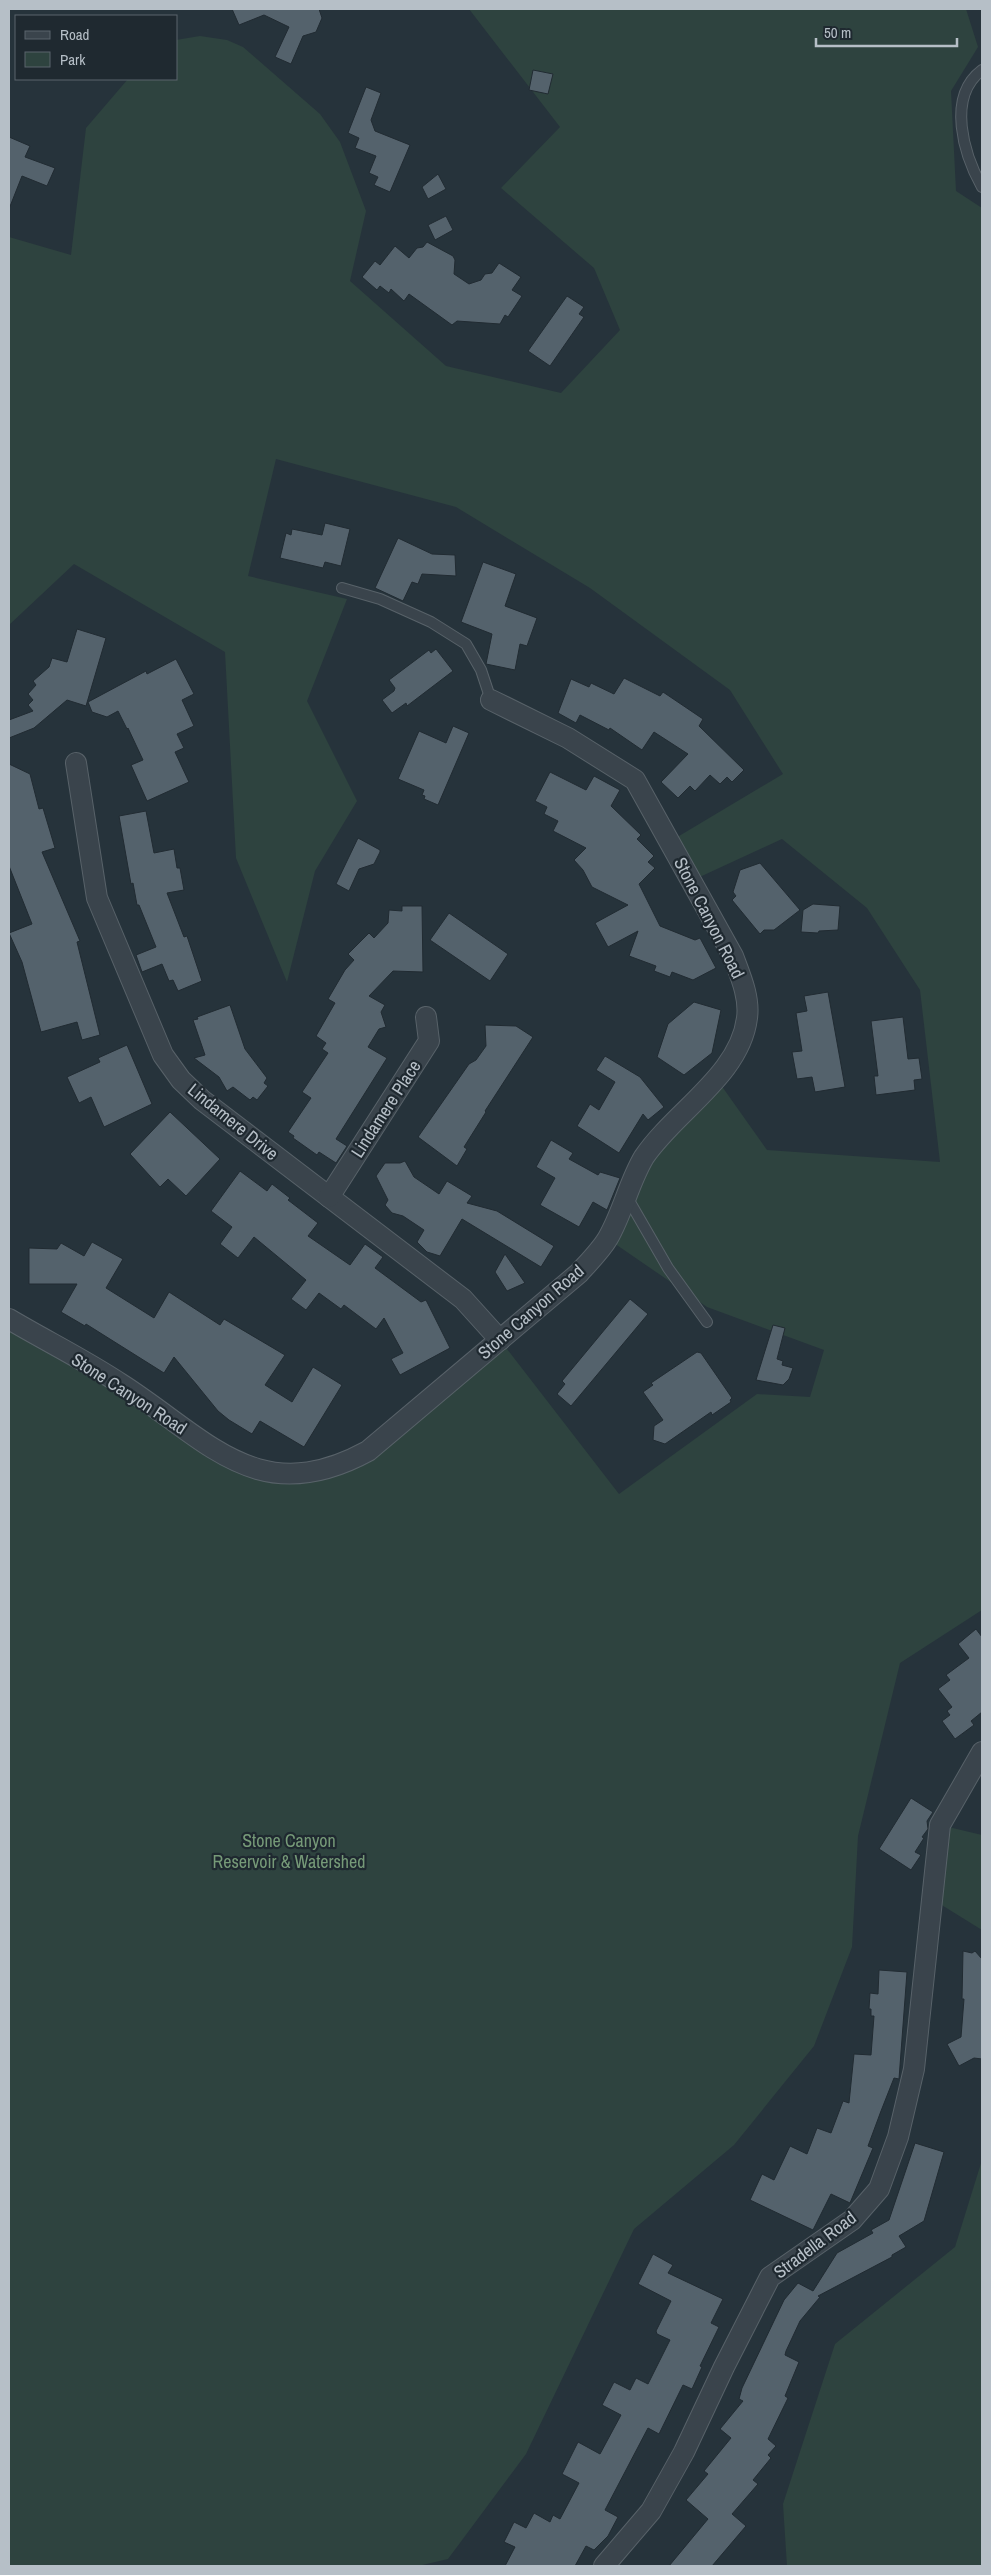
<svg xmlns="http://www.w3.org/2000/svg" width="991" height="2575" font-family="'Archivo Narrow',sans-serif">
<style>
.green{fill:#2e433f}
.building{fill:#54626c;stroke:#212b32}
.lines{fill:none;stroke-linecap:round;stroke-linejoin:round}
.service-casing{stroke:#586269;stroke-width:12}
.minor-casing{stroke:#586269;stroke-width:22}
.service{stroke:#3a444c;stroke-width:10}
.minor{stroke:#3a444c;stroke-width:20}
.labels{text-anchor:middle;stroke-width:4.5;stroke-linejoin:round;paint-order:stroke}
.street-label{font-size:18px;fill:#b6bfc7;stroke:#1f2930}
.park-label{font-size:18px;fill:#769a78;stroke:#1f2930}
</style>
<rect width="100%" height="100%" fill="#26333b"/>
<g class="green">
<polygon points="469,9 966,9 978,47 951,91 956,191 982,208 982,1610 900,1663 858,1836 852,1947 814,2046 734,2145 634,2229 526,2454 448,2559 418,2566 9,2566 9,1319 250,1468 343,1464 500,1340 619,1494 757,1394 810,1397 824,1350 707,1307 608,1239 644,1158 716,1078 767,1150 940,1162 920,990 867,908 782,839 691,881 669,842 783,774 730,690 590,588 456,507 276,459 248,576 347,599 307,701 357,801 315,871 287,982 236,858 225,652 74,564 9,625 9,237 71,255 86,128 128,79 176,79 176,40 200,36 227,40 243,47 320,114 340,142 366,211 350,281 446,366 561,393 620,330 594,268 501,188 560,127"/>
<polygon points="940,1825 982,1835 982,1930 932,1899"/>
<polygon points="982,2160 982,2566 787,2566 783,2504 835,2344 955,2247"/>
</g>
<g class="building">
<polygon points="232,9 319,9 322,18 316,32 303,36 291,64 275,57 289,27 264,15 239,25"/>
<polygon points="533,70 553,74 548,94 529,90"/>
<polygon points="366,87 381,93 371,120 375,131 410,145 390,192 374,185 378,177 369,173 376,156 355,148 359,138 348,133"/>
<polygon points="9,137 30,146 25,157 55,168 47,186 22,176 9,209"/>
<polygon points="438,174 446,189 428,199 422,187"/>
<polygon points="446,216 453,230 435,240 428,225"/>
<polygon points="427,242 453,256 455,260 454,274 469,284 481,280 485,274 492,273 499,263 521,277 512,290 522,296 508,317 505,315 500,324 457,321 452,325 409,294 404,301 391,289 389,293 380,286 377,290 362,277 375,261 380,265 395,246 409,258 417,248 423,247"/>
<polygon points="567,296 584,307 579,314 584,317 550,366 528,351"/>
<polygon points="325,523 350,529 341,566 325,562 323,568 280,558 286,533 291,535 292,529 322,535"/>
<polygon points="398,538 432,554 455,555 456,576 422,574 418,584 412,582 403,601 375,588"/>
<polygon points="483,562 516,574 505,606 537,618 527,646 520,644 515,670 486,664 492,634 461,622"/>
<polygon points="77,629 106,638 86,706 67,700 34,728 9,738 9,720 33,711 28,705 33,700 28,694 36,685 33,681 49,667 52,658 67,662"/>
<polygon points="436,649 453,671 407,706 406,703 392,713 382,700 394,691 395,688 389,680 429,650 431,653"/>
<polygon points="176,659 194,694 182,700 194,726 177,734 184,748 175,752 189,782 147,801 131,765 143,760 128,728 127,729 118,711 107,717 92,712 88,702 146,671 147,674"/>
<polygon points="624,678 660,696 663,692 703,719 699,726 744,770 732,782 727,777 720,784 710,775 695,791 690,786 678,798 661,782 688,754 654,732 642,750 610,728 609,730 580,715 576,723 558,713 571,679 589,687 591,683 614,694"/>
<polygon points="453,726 469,733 438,805 424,799 425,796 422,795 424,790 398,779 419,731 446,743"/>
<polygon points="9,764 30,774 39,809 43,808 55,848 42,852 80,941 77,942 100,1035 82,1040 77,1022 41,1032 22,962 9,933 32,924 9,866"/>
<polygon points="550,772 586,790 594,776 620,790 611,806 641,835 637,839 654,856 648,862 655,868 639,884 660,926 695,940 700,938 716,968 693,980 672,972 670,977 654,971 656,966 629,956 638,931 608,947 595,923 628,905 592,887 583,870 574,860 586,848 553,831 558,821 544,814 547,807 535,801"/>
<polygon points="146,811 154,853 174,849 177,868 180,868 184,890 167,893 184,937 187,936 202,981 178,991 173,980 169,981 162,964 142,972 136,955 156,947 139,905 137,905 133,883 131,884 119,816"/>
<polygon points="358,838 380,850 380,852 374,864 359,869 349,891 336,884"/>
<polygon points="760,863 800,910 774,930 764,930 760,934 732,900 736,896 733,892 740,870"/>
<polygon points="813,904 840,906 838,930 819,931 818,933 801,932 803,910"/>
<polygon points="402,906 422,906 423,972 393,971 369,996 385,1005 381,1012 386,1027 379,1029 368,1047 387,1058 336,1139 347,1146 336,1163 319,1152 317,1155 293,1138 294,1136 288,1132 311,1098 302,1092 328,1053 322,1049 326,1043 316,1036 335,1003 328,999 345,970 354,960 348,954 369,933 374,938 388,923 389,910 402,911"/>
<polygon points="449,913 508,954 490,981 430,940"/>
<polygon points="828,992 845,1087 815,1092 812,1077 797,1079 792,1052 802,1051 796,1013 807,1011 804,996"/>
<polygon points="694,1002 721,1010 712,1053 684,1075 657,1057 668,1024"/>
<polygon points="230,1005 245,1049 267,1078 264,1083 268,1086 257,1100 253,1097 250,1100 233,1087 227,1091 219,1077 194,1058 205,1055 193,1020 198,1019 197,1017"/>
<polygon points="903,1017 908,1059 919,1058 922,1079 914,1080 915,1090 876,1095 874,1076 878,1076 871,1021"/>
<polygon points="485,1025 516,1026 533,1037 485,1111 486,1112 464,1147 467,1149 457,1166 418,1137 469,1064 476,1060 486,1046"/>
<polygon points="127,1045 152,1104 104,1127 91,1097 79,1103 67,1077 100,1062 98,1058"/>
<polygon points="605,1056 640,1077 664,1107 648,1120 643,1114 619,1153 577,1126 590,1104 599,1110 615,1082 596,1070"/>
<polygon points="170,1112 220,1159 186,1196 168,1179 160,1187 130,1154"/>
<polygon points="551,1140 573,1153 569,1159 598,1175 600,1172 620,1178 607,1210 593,1202 579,1227 540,1205 555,1178 536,1167"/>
<polygon points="405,1161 414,1177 439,1194 447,1181 472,1196 467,1203 497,1211 554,1246 541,1267 462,1219 440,1256 427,1252 417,1242 424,1230 403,1216 392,1213 385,1205 388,1200 376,1176 385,1163 400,1163"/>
<polygon points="240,1171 267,1191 272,1184 290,1198 288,1200 318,1223 308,1236 350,1265 365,1244 383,1257 375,1268 421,1302 426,1300 450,1348 400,1375 391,1359 403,1353 384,1318 376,1329 344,1305 341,1309 319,1293 306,1310 291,1299 306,1280 254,1237 238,1258 220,1244 232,1227 211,1211"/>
<polygon points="92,1242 123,1259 106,1288 154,1318 169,1292 220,1325 224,1319 285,1355 265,1385 292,1402 313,1367 342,1385 304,1447 260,1421 252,1434 229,1420 218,1411 174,1357 164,1373 86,1324 85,1326 61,1312 77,1284 29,1284 29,1248 57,1249 61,1243 84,1256"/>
<polygon points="505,1254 525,1283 507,1291 495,1272"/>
<polygon points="630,1299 648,1314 571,1406 557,1394 565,1384 562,1381"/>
<polygon points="773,1325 785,1328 777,1359 783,1361 782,1365 793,1368 789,1379 783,1385 756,1380"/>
<polygon points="697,1352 701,1353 732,1398 730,1400 731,1402 712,1415 711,1412 665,1444 653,1440 654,1426 663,1420 643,1392 653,1385 651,1383"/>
<polygon points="976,1629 982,1637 982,1712 971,1721 974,1725 955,1739 942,1721 950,1715 947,1711 952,1707 938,1689 950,1680 946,1675 969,1658 958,1644"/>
<polygon points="911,1798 933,1812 927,1821 928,1829 922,1837 924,1838 915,1852 921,1855 911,1870 879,1849"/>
<polygon points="963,1951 972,1953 975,1951 982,1959 982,2059 974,2058 959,2066 947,2044 961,2037 964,1999 962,1999"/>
<polygon points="879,1970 907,1972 899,2079 894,2078 881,2111 868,2146 873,2148 850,2203 831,2194 813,2230 750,2200 762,2174 774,2180 790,2146 807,2154 817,2128 831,2133 843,2101 849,2103 854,2054 871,2055 874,2016 871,2016 871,2009 869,2009 870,1993 878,1994"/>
<polygon points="915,2143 944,2152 924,2221 899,2236 906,2247 892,2255 892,2257 818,2296 820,2297 800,2321 786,2351 785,2355 799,2362 785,2396 788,2398 768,2439 776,2446 768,2455 771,2458 753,2480 758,2484 732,2514 746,2526 712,2566 669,2566 708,2519 686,2500 708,2474 704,2471 731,2438 720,2429 743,2401 739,2399 742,2388 784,2300 798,2283 813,2291 837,2253 873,2233 871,2230 889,2220"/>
<polygon points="653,2254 673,2265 668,2273 723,2299 711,2323 719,2327 700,2366 702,2367 692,2389 683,2385 659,2434 648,2428 605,2510 618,2517 608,2536 594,2550 586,2546 575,2566 505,2566 515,2547 504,2542 514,2522 526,2528 534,2513 550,2522 553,2515 560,2519 579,2483 562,2474 578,2442 600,2454 621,2415 602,2405 614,2382 630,2390 636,2378 648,2384 670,2340 657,2334 656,2331 671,2301 638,2284"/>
</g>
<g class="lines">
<defs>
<g id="service">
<path d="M982,70C946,97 964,155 982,187"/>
<polyline points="342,588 380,599 431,622 466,644 481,670 491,700"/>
<polyline points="627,1197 668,1268 707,1322"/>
</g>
<g id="minor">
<polyline points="76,763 97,898 163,1055 181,1080 202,1100 463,1299 500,1340"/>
<polyline points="329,1197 429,1041 426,1017"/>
<path d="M9,1319C46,1341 85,1360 121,1384C207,1439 258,1511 368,1451L579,1273C589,1262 601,1250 608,1238C623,1212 629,1182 644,1157C675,1111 740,1075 747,1018C750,997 740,975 733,956L635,780L568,738L491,700"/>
<polyline points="604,2566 651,2511 684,2452 724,2367 770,2277 852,2220 879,2189 898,2137 914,2069 940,1825 982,1752"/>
</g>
</defs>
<use href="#service" class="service-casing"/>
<use href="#minor" class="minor-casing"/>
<use href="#service" class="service"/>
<use href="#minor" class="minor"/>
</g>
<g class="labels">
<g class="street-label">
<text transform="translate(709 918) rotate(63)" y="6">Stone Canyon Road</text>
<text transform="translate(386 1109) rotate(-57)" y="6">Lindamere Place</text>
<text transform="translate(233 1122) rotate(39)" y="6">Lindamere Drive</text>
<text transform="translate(531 1312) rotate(-41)" y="6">Stone Canyon Road</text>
<text transform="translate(129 1394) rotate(33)" y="6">Stone Canyon Road</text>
<text transform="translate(815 2245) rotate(-37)" y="6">Stradella Road</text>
</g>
<g class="park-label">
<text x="289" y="1847">Stone Canyon<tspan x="289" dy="21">Reservoir &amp; Watershed</tspan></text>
</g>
</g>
<rect width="991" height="2575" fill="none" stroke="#b6bfc7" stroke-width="20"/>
<rect x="15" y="15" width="162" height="65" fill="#1f2930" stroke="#5b656c"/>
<rect x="25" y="31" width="25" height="8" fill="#3a444c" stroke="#5b656c"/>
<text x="60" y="40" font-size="15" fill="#b6bfc7">Road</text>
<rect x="25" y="52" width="25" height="15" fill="#2e433f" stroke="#5b656c"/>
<text x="60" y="65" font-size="15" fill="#b6bfc7">Park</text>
<path d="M816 38v8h141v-8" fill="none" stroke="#b6bfc7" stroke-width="2.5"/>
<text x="824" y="38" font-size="15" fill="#b6bfc7" stroke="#1f2930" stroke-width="4" paint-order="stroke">50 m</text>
</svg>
